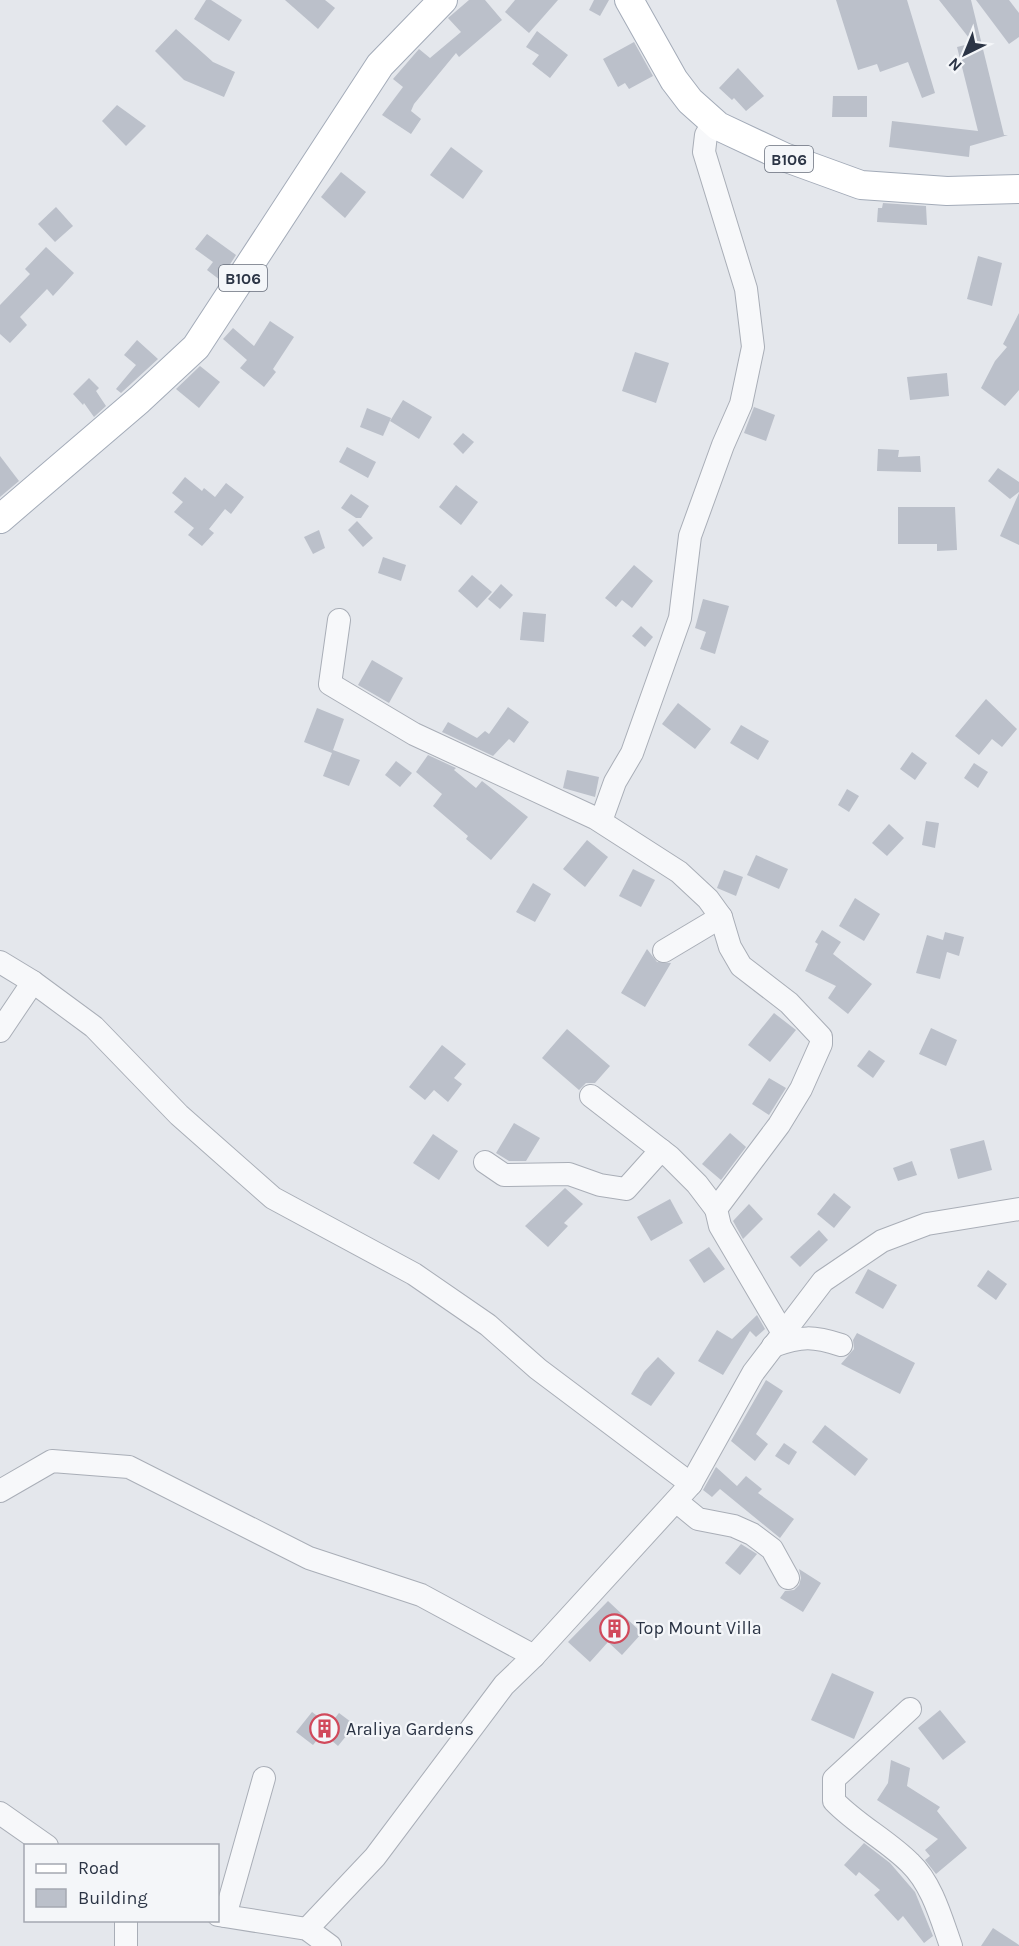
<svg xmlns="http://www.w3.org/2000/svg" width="1019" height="1946" font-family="Karla,sans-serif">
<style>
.building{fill:#bbc0ca}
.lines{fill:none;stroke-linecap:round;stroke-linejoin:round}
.minor-casing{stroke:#a9aeb7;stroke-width:24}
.major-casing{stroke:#a3abb8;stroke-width:30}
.minor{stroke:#f7f8fa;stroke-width:22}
.major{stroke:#fff;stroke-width:28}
.labels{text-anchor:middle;stroke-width:4.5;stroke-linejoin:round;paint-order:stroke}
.shield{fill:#f4f6f9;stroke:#676e7b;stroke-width:1.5}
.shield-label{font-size:16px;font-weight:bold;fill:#2b3445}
.poi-label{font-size:18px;fill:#2b3445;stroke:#f4f6f9;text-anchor:start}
</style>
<rect width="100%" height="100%" fill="#e4e7ec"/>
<g class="building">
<polygon points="206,0 211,0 242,20 229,41 194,19"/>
<polygon points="285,0 325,0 335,8 318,29"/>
<polygon points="469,0 485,0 502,20 459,57 456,53 414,104 411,111 421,119 411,134 382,115 403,87 393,79 419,49 430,58 461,32 448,18"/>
<polygon points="515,0 558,0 529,33 505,12"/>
<polygon points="594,0 609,0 600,16 589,10"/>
<polygon points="836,0 907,0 935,93 922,98 908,62 880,72 877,64 858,70"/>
<polygon points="939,0 971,0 1004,135 1008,135 970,146 969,157 889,147 892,121 978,131 957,47 973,43"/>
<polygon points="976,0 1009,0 1019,13 1019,37 1009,44"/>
<polygon points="176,29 213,62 235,72 224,97 184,80 155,51"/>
<polygon points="537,31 568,55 550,78 532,64 539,55 526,47"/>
<polygon points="634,42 653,76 629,89 625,83 618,87 603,59"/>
<polygon points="738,68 764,96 746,111 734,98 732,100 719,88"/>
<polygon points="833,96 867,96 867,117 832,117"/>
<polygon points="117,105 146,126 126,146 102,121"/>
<polygon points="451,147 483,171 463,199 430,175"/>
<polygon points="341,172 366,192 345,218 321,197"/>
<polygon points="883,203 926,206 927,225 877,222 878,208 882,208"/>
<polygon points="56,207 73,226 55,242 38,224"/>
<polygon points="207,234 236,255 220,280 207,270 213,262 195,249"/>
<polygon points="46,247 74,273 53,296 47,289 20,317 27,325 10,343 0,334 0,305 30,274 25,269"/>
<polygon points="978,256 1002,263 992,306 967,299"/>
<polygon points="1019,313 1019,390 1005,406 981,388 995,361 1007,347 1003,344"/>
<polygon points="270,321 294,337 273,369 276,372 264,387 240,368 247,360 223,339 233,328 254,346"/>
<polygon points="137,340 158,359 121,393 116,389 136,365 124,355"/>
<polygon points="635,352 669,363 656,403 622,391"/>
<polygon points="200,366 220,382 199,408 176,389"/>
<polygon points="947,373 949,396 910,400 907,377"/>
<polygon points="89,378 99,388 96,391 106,406 94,417 84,403 83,405 73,394"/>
<polygon points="403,400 432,417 419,439 390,421"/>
<polygon points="754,407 775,415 766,441 744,433"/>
<polygon points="367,408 391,418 383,436 360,427"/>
<polygon points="463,433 474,442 463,454 453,444"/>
<polygon points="347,447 376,462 368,478 339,462"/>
<polygon points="878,449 899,450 898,457 920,456 921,472 877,471"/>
<polygon points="0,456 19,481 0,497"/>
<polygon points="998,468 1019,482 1019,492 1010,499 988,481"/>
<polygon points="185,477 202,491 204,488 215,497 226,483 244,497 231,514 225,509 209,529 214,533 202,546 188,535 194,528 174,512 183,502 172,493"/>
<polygon points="456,485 478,502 461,525 439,507"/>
<polygon points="1019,493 1019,545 1000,536"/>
<polygon points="351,494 369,506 361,518 356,518 341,508"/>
<polygon points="898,507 955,507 957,550 937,551 937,544 898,544"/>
<polygon points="357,521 373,538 363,547 348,530"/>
<polygon points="319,530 325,548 313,554 304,537"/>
<polygon points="383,557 406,565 401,581 378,573"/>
<polygon points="634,565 653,581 632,608 622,600 616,607 605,598"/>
<polygon points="472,575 492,592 477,608 458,591"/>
<polygon points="501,584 513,595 500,609 488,599"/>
<polygon points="703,599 729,606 715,654 700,649 706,632 695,628"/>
<polygon points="523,612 546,614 544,642 520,640"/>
<polygon points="641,626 653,637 645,647 632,636"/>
<polygon points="372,660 403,678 389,703 358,685"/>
<polygon points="986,699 1017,729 1002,747 992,739 979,755 955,736"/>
<polygon points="678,703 711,729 695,749 662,724"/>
<polygon points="508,707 529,722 514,743 509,739 493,756 442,732 448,722 477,738 485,731 489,734"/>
<polygon points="317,708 344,719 333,750 360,760 349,786 323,776 332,753 304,742"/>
<polygon points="741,725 769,741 758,760 730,743"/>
<polygon points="912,752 927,763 915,780 900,769"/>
<polygon points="428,755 456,768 454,770 476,788 482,781 528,817 491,860 466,839 468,836 433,806 442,794 416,772"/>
<polygon points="396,761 412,773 400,787 385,775"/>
<polygon points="974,763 988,772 978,788 964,778"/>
<polygon points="567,770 599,777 595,797 563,788"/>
<polygon points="847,789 859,796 849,812 838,805"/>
<polygon points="926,821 939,823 935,848 922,845"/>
<polygon points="889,824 904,838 887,856 872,843"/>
<polygon points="587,840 608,857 585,887 563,869"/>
<polygon points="756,855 788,869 779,889 747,875"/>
<polygon points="633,869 655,880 641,907 619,896"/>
<polygon points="724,870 743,877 736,896 717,888"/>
<polygon points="533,883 551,894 535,922 516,912"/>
<polygon points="855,898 880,914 864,941 839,926"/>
<polygon points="822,930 841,942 833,954 872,984 848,1014 828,998 836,986 805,971 818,944 815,942"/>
<polygon points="945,932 964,937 959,956 947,952 940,979 916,973 927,935 943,940"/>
<polygon points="647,949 657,962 671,963 645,1007 621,993"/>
<polygon points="774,1013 796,1030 770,1062 748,1045"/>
<polygon points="931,1028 957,1040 946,1066 919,1054"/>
<polygon points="567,1029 610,1066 595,1083 586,1083 579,1090 542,1058"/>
<polygon points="442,1045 466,1064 454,1078 462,1084 448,1102 434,1090 425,1100 409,1087"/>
<polygon points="869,1050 885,1061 873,1078 857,1066"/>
<polygon points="769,1078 786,1088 769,1115 752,1104"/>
<polygon points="514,1123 540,1138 526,1161 509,1161 496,1153"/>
<polygon points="730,1133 746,1147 721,1180 702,1164"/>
<polygon points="433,1134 458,1151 439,1180 413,1163"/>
<polygon points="984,1140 992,1170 958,1179 950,1149"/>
<polygon points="912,1161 917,1175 898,1181 893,1168"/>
<polygon points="565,1188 583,1204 564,1223 568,1226 548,1247 525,1226"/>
<polygon points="834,1193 851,1207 834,1228 817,1214"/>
<polygon points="670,1199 683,1223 651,1241 637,1217"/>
<polygon points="749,1204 763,1219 743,1239 733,1221"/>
<polygon points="819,1230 828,1240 800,1267 790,1257"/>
<polygon points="709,1247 725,1269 704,1283 689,1260"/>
<polygon points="868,1269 897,1285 883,1309 855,1293"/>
<polygon points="988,1270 1007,1284 996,1300 977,1286"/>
<polygon points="757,1315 765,1329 756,1337 750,1331 723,1375 698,1361 717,1330 732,1339"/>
<polygon points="857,1333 915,1363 900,1394 841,1364 854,1349 853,1340"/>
<polygon points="658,1357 675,1373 651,1406 631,1394 644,1372"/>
<polygon points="766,1380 783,1391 756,1434 768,1444 755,1461 731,1441"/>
<polygon points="825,1425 868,1459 855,1476 812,1442"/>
<polygon points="784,1443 797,1452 789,1465 775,1456"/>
<polygon points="716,1467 737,1486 746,1476 762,1489 758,1493 794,1519 780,1538 720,1489 712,1497 703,1490"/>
<polygon points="741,1544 757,1554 740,1575 725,1563"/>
<polygon points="799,1569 821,1583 803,1612 780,1598 785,1591 794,1590 799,1585 801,1578"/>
<polygon points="608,1601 642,1633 622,1655 608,1642 590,1662 568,1642"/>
<polygon points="832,1673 874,1692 854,1739 811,1720"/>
<polygon points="940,1710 966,1742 943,1760 918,1728"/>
<polygon points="312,1712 329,1725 313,1745 296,1732"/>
<polygon points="339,1713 355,1725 338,1746 323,1733"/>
<polygon points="891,1760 910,1768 907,1786 940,1807 937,1811 967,1848 936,1874 925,1860 930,1856 925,1850 938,1839 877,1800 888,1783"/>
<polygon points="864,1843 890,1863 915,1892 933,1936 924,1943 903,1916 898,1921 874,1895 880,1890 859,1872 856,1876 844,1865"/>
<polygon points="993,1928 1019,1945 1019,1946 981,1946"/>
</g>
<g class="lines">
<defs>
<g id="minor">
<polyline points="339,620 330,684 414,734 595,818 679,872 708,899 721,917 730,947 741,966 789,1003 821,1037 821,1044 801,1089 779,1125 716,1209 720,1226 783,1333"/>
<polyline points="601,821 615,782 632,753 680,618 690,536 723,445 741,404 753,347 746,289 704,152 706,135 714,122"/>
<polyline points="664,951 721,917"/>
<polyline points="0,962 33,982 94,1027 179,1115 273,1198 414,1274 488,1325 538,1369 691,1484"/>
<polyline points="0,1031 33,982"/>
<polyline points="591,1096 670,1157 697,1184 716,1209"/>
<polyline points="485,1162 504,1175 569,1174 600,1185 626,1189 661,1150"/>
<path d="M773,1346C802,1336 813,1336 841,1345"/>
<polyline points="0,1491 52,1461 129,1467 309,1558 421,1595 534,1656"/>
<polyline points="676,1501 698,1519 734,1526 752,1534 772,1549 788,1578"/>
<path d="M910,1709L834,1779V1801C857,1825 887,1840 910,1863C932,1884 941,1918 951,1946"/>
<polyline points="0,1813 47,1846"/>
<polyline points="218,1915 307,1929 330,1946"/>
<polyline points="225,1916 264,1778"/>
<polyline points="307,1929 375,1857 504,1685 534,1656 691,1484 753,1373 823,1281 882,1241 927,1224 1019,1209"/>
<polyline points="126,1946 126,1920"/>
</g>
<g id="major">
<polyline points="629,0 674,80 690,101 718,126 784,157 861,185 947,191 1019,189"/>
<polyline points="0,519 139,400 196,347 380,65 443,0"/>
</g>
</defs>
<use href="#minor" class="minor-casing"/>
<use href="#major" class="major-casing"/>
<use href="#minor" class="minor"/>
<use href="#major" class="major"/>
</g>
<defs>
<symbol id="building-ring" viewBox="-11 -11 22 22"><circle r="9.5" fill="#f4f6f9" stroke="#d1495b" stroke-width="1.5"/><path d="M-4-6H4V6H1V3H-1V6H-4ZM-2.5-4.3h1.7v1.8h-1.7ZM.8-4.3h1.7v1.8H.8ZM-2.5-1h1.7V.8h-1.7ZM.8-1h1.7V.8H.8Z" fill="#d1495b"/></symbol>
</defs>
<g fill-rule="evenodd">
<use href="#building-ring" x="598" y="1612" width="33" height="33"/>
<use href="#building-ring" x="308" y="1712" width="33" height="33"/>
</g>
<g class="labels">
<g class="shield">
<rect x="765" y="146" width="48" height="26" rx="4.5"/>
<rect x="219" y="265" width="48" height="26" rx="4.5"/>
</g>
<g class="shield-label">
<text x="789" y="165">B106</text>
<text x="243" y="284">B106</text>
</g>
<g class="poi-label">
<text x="636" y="1634">Top Mount Villa</text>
<text x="346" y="1735">Araliya Gardens</text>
</g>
</g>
<rect x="24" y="1844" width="195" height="78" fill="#f4f6f9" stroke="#a4a8b1" stroke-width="1.5"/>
<rect x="36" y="1864" width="30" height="9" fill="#ffffff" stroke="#a4a8b1" stroke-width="1.5"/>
<text x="78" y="1874" font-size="18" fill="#2b3445">Road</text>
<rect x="36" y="1889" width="30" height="18" fill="#bbc0ca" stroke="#a4a8b1" stroke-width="1.5"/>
<text x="78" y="1904" font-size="18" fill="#2b3445">Building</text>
<g transform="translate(965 54) rotate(223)" stroke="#f4f6f9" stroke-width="4.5" paint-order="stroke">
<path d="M0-4.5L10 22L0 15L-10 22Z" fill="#2b3445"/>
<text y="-9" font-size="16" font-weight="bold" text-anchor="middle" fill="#2b3445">N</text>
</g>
</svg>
